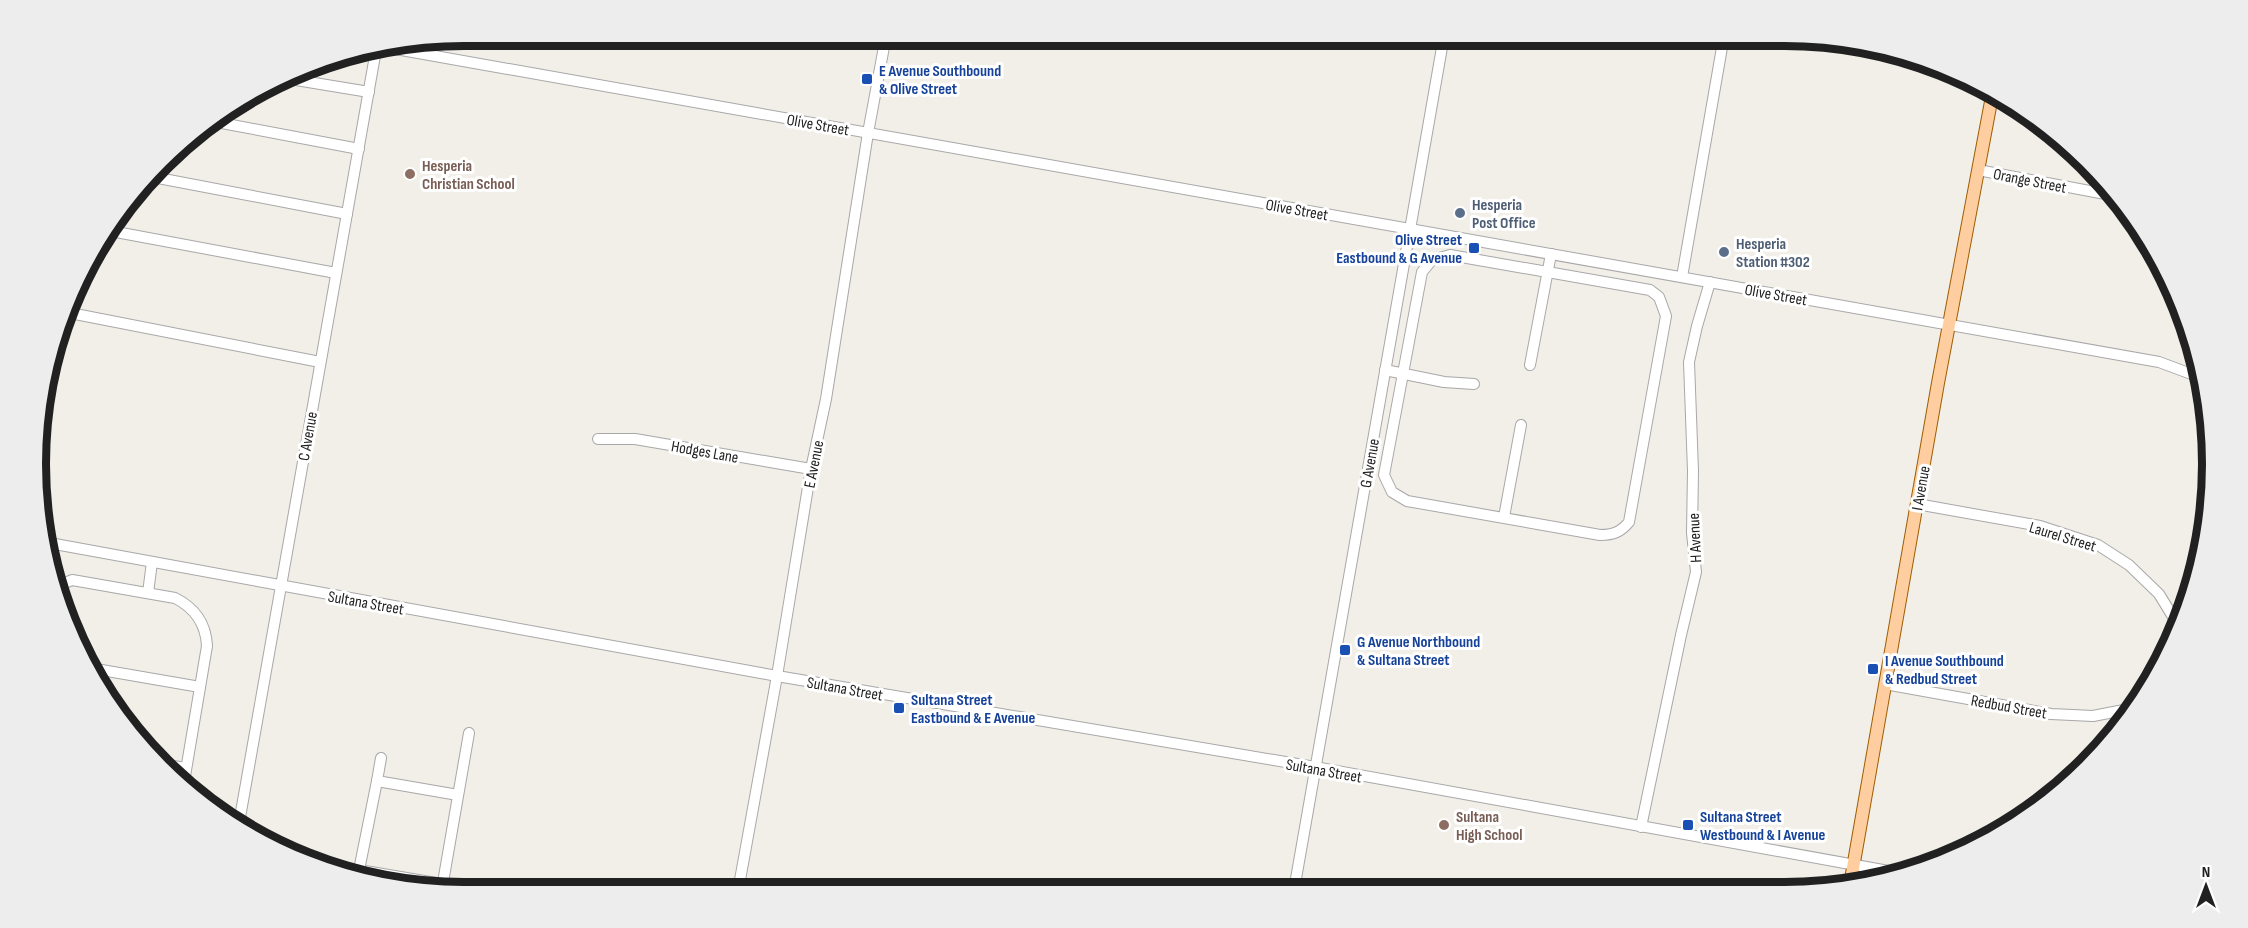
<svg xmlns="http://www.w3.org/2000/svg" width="2248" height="928" font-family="'Sofia Sans Condensed',sans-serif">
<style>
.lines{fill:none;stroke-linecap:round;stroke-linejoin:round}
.minor-casing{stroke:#a8a8a8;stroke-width:12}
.major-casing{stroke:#9f5d00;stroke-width:14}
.minor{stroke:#fff;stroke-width:10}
.major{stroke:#ffcea0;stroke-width:12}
.transit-dot{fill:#1a4fb4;stroke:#fff;stroke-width:2}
.education-dot{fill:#8d6e63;stroke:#fff;stroke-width:2}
.service-dot{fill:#5c6f8a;stroke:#fff;stroke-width:2}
.labels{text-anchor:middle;stroke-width:6;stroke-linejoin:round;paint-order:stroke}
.transit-label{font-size:16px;font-weight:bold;fill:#164399;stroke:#fff;text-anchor:start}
.street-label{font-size:16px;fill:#212121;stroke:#fff}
.education-label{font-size:16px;font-weight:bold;fill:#785e54;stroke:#fff;text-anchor:start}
.service-label{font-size:16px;font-weight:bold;fill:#4e5e75;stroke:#fff;text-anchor:start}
.rim{fill:none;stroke:#212121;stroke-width:8}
</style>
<rect width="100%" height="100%" fill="#f2eee8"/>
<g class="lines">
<defs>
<g id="minor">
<polyline points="390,48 2159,362 2202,378"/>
<polyline points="284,78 369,92"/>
<polyline points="211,121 359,149"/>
<polyline points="1978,170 2116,196"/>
<polyline points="153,177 347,214"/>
<polyline points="117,222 116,232 336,273"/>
<path d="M1450,255L1650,290L1659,297L1666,316L1629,522C1621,532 1613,535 1600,535L1407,501L1392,492L1384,475L1422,272L1432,260Z"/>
<polyline points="1682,277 1724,36"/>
<polyline points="65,312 320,362"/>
<polyline points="1530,365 1551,254"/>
<polyline points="1385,370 1444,382 1474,384"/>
<polyline points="598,439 635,439 811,469"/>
<polyline points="1917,504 2040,526 2098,545 2129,565 2159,594 2178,625"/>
<polyline points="1504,517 1521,425"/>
<polyline points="44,542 777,676 1315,767 1894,872"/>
<polyline points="148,593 152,562"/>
<path d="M59,596L65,583L72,580L78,581L175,598C195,608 206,624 207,646L184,782"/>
<polyline points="90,668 200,687"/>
<polyline points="1885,684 2051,714 2093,716 2134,708"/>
<polyline points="381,758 377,781 458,795"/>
<polyline points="167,765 186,768"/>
<polyline points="377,781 359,870 442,884"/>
<polyline points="239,823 376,50"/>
<polyline points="1641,827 1681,635 1696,572 1692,533 1693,471 1689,362 1697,326 1710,282"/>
<polyline points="316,863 359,870"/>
<polyline points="442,888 469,733"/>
<polyline points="1294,890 1444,36"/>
<polyline points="738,891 777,676 811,469 826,399 868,133 886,36"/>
</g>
<polyline id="major" points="1850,885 1938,383 1993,91"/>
</defs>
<use href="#minor" class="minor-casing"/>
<use href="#major" class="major-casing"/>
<use href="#minor" class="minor"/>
<use href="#major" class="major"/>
</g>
<g class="transit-dot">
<rect x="861" y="73" width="12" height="12" rx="3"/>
<rect x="1468" y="242" width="12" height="12" rx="3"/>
<rect x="1339" y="644" width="12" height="12" rx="3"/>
<rect x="1867" y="663" width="12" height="12" rx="3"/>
<rect x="893" y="702" width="12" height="12" rx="3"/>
<rect x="1682" y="819" width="12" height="12" rx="3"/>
</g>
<g class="education-dot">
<circle cx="410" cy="174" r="6"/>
<circle cx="1444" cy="825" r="6"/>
</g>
<g class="service-dot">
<circle cx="1460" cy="213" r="6"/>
<circle cx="1724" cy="252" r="6"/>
</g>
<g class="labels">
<g class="transit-label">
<text x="879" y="76">E Avenue Southbound<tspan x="879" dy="18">&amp; Olive Street</tspan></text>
<text x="1462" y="245" text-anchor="end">Olive Street<tspan x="1462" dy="18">Eastbound &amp; G Avenue</tspan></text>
<text x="1357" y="647">G Avenue Northbound<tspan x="1357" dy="18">&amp; Sultana Street</tspan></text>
<text x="1885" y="666">I Avenue Southbound<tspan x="1885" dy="18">&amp; Redbud Street</tspan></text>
<text x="911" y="705">Sultana Street<tspan x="911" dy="18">Eastbound &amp; E Avenue</tspan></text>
<text x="1700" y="822">Sultana Street<tspan x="1700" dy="18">Westbound &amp; I Avenue</tspan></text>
</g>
<g class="street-label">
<text transform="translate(818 124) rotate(10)" y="6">Olive Street</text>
<text transform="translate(2030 180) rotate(11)" y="6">Orange Street</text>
<text transform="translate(1297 209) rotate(10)" y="6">Olive Street</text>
<text transform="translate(1776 294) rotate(10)" y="6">Olive Street</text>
<text transform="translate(307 436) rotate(-80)" y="6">C Avenue</text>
<text transform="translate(705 451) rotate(10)" y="6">Hodges Lane</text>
<text transform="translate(1369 463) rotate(-80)" y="6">G Avenue</text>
<text transform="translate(813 464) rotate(-79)" y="6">E Avenue</text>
<text transform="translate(1920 488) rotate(-80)" y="6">I Avenue</text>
<text transform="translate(2063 536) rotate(17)" y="6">Laurel Street</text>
<text transform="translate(1694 538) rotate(-93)" y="6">H Avenue</text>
<text transform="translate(366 602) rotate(10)" y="6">Sultana Street</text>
<text transform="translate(845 688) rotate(10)" y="6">Sultana Street</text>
<text transform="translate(2009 706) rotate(10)" y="6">Redbud Street</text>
<text transform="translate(1324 770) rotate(10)" y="6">Sultana Street</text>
</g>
<g class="education-label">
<text x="422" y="171">Hesperia<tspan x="422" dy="18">Christian School</tspan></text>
<text x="1456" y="822">Sultana<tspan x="1456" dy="18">High School</tspan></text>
</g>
<g class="service-label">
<text x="1472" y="210">Hesperia<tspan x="1472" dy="18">Post Office</tspan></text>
<text x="1736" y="249">Hesperia<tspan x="1736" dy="18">Station #302</tspan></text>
</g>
</g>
<path d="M0 0H2248V928H0ZM464 46H1784A418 418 0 0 1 2202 464V464A418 418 0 0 1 1784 882H464A418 418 0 0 1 46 464V464A418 418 0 0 1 464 46Z" fill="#ededed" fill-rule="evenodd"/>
<path class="rim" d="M464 46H1784A418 418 0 0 1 2202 464V464A418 418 0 0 1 1784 882H464A418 418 0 0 1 46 464V464A418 418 0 0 1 464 46Z"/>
<g transform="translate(2206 886)" stroke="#ffffff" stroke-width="4.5" paint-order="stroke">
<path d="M0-4.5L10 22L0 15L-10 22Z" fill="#212121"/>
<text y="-9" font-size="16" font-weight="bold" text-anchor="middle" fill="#212121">N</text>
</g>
</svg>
